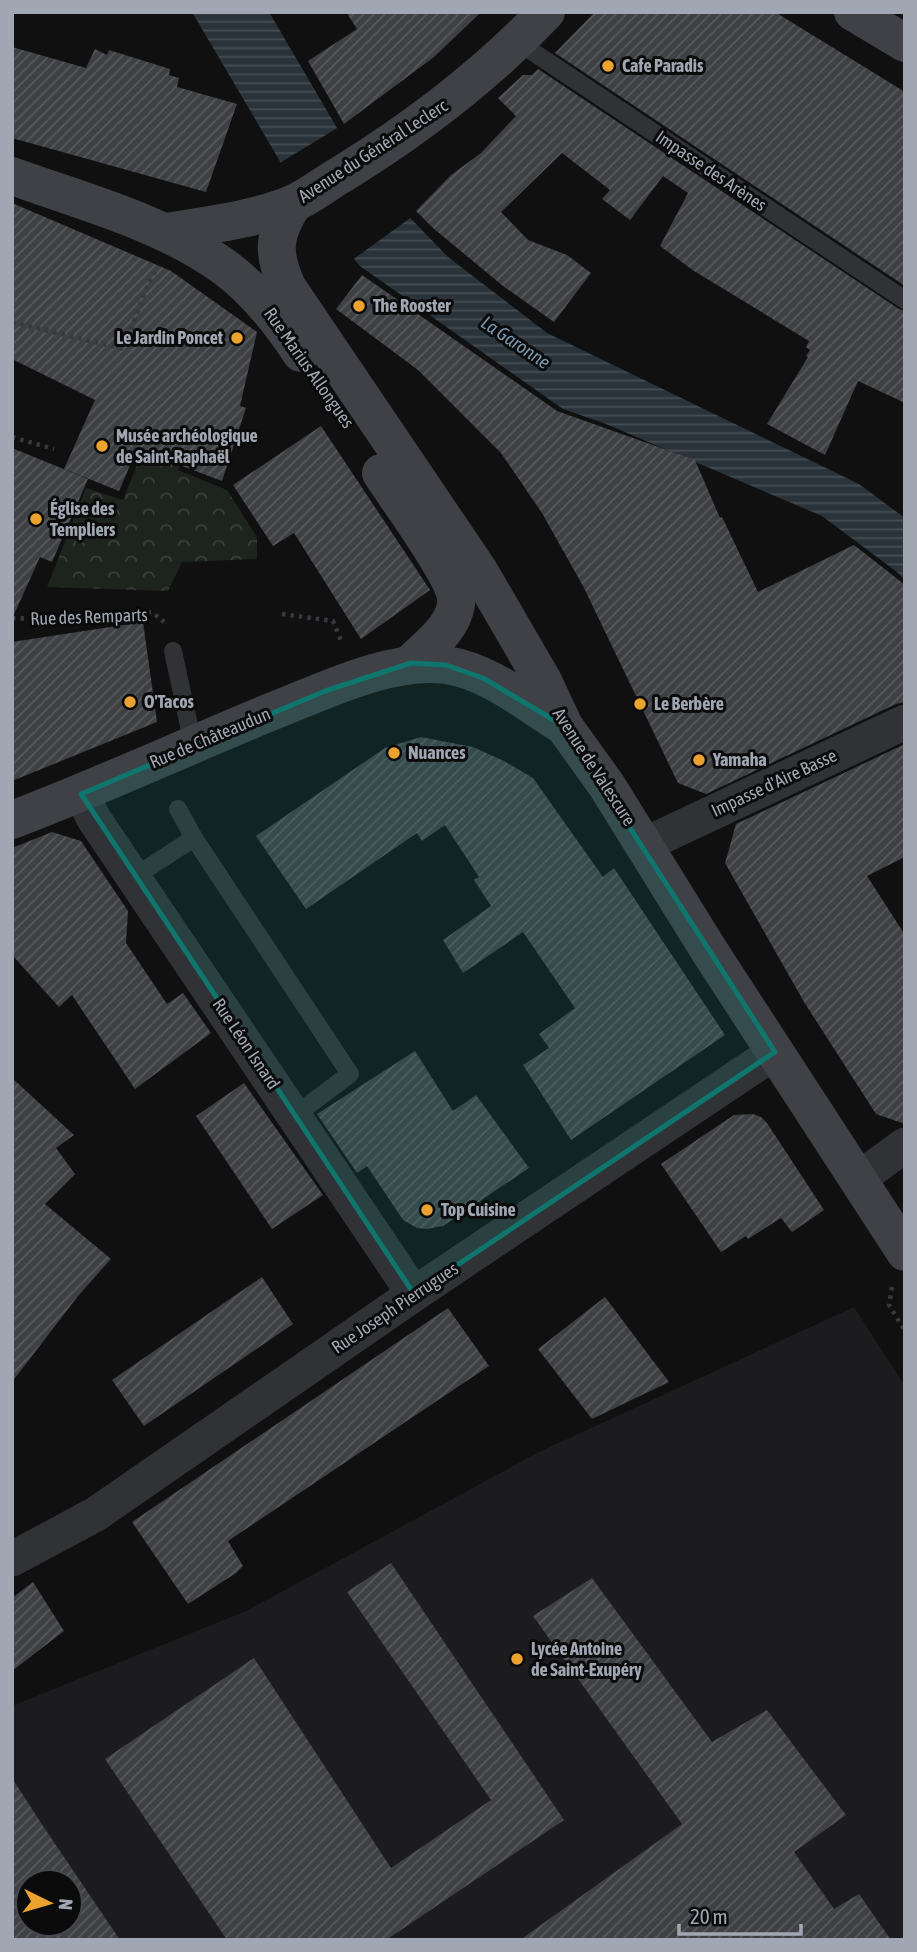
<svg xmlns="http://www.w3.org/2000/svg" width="917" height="1952" font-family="'Asap Condensed',sans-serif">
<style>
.built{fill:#1c1c1e;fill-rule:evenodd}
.park{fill:url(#park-crowns)}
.water{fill:url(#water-rules)}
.pier{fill:#101011}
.building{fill:url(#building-hatch);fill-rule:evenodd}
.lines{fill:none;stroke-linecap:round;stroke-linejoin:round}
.path{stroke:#37393d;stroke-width:4.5;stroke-dasharray:3.5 5;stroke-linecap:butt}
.lane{stroke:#313236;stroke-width:18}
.street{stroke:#313236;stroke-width:35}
.secondary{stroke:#3f4146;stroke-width:38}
.marked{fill:#0f766e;fill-opacity:0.2;stroke:#0f766e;stroke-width:5;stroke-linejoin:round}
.poi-dot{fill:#eca22e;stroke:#0b0b0c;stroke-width:2.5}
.labels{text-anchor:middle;stroke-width:6;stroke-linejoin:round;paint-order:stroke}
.poi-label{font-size:18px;font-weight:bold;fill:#a1a7b2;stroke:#0b0b0c;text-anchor:start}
.street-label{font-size:18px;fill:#a1a7b2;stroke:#0b0b0c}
.water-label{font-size:19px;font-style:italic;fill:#7897ad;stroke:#0b0b0c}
</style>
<defs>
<pattern id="park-crowns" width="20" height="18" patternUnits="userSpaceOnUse" patternTransform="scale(1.75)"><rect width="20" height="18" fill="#1c241d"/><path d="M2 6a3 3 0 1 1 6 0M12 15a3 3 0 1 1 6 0" fill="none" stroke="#3a413b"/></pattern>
<pattern id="water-rules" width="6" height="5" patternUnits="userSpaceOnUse" patternTransform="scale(1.75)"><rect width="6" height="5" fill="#2a3339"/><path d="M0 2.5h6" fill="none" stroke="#464e53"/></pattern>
<pattern id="building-hatch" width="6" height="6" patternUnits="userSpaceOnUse" patternTransform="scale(1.75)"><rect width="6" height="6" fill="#3f4044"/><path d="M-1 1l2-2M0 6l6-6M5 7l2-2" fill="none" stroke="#58595d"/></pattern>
</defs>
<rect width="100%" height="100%" fill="#101011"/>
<path class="built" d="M854,1307L905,1386V1940H12V1706L246,1611L539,1452ZM28,1882H70V1924H28Z"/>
<polygon class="park" points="157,415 195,432 178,470 227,490 257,537 257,559 182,562 168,591 47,587 86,488 123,500"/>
<polygon class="water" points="192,12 269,12 354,157 363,169 448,257 547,333 859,484 905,518 905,580 897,572 822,516 606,424 563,409 360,266 304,202"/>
<polygon class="pier" points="339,127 356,155 413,216 351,261 301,204 278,164"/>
<g class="building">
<polygon points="346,12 481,12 434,57 344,124 308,61 357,29"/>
<polygon points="595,12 775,12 905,92 905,286 555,53"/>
<polygon points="12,47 86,68 95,49 107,55 109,50 170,69 169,75 179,78 177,87 237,104 206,192 12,138"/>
<polygon points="538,69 899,309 905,311 905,403 858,381 825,455 767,424 808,357 806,356 810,350 806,347 809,341 694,271 660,246 688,193 663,176 630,220 602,199 610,190 562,153 501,212 528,240 567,255 591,273 554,322 503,286 433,228 416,211 451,175 481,153 516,116 498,98 523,75 532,75"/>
<polygon points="12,203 171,271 257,332 240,406 246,408 222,481 137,449 119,491 64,469 95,400 12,359"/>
<polygon points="362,275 557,411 695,460 720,518 722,517 758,592 854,545 886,570 905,585 905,702 896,704 706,794 678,783 583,586 542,513 501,453 418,370 336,309"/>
<polygon points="321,426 430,590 361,639 294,533 273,546 233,485"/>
<polygon points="12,448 88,479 52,562 40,557 12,619"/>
<polygon points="143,622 157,722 12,781 12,642"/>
<polygon points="421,737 473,747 504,761 533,778 603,877 614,868 725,1035 571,1140 523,1065 549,1048 539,1034 575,1008 523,932 463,973 443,940 491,906 474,880 479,877 445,825 422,841 417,833 306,909 256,836 385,748"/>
<polygon points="905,744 905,857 867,876 905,935 905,1124 876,1114 804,1002 725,863 736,824"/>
<polygon points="52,832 81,841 128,911 126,943 167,1004 183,993 211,1033 135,1089 72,995 59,1007 12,955 12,848"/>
<polygon points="415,1051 453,1111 476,1095 529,1168 443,1226 427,1229 417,1228 403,1220 367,1166 357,1173 317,1114"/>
<polygon points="12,1078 74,1135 56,1148 75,1174 45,1204 111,1259 78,1296 12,1382"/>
<polygon points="244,1083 323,1195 272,1229 196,1116"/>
<polygon points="753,1114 761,1117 767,1123 824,1210 792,1232 781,1218 748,1239 746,1236 721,1252 661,1164 734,1115"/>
<polygon points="262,1277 293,1324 144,1426 112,1380"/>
<polygon points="605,1297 669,1382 592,1419 538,1349"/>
<polygon points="448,1308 489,1366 228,1541 243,1566 236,1573 188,1604 132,1522"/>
<polygon points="391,1563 564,1820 386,1940 227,1940 105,1759 254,1658 391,1868 491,1800 347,1592"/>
<polygon points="592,1578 712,1742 767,1710 846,1815 794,1852 834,1909 859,1894 891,1940 520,1940 682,1824 533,1616"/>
<polygon points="33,1582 64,1631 12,1671 12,1598"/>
<path d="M12,1778L43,1826L120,1940H12ZM28,1882H70V1924H28Z"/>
</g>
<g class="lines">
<g class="path">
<polyline points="12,322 124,349 144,294 155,271"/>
<polyline points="12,437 54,449"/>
<polyline points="282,614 333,621 342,643"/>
<polyline points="12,618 65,620 152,612 164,622"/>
<polyline points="892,1287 889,1305 905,1331"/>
</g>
<g class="lane">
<polyline points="518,42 905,300"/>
<polyline points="173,651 193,744"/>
<polyline points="178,809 194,838 350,1074 294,1116"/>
<polyline points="134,877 194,838"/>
</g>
<g class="street">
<polyline points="81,794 94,819 414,1294"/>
<polyline points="644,845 905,722"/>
<polyline points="857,1180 905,1145"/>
<polyline points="12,1559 96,1514 414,1294 775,1052"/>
</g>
<g class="secondary">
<polyline points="853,12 905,43"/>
<path d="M12,176C84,202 161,222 223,266C255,289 280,321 301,353"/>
<path d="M293,204C273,236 272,252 287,287L479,571L543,681L564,726L607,786L710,952L905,1252"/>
<path d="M167,232C208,225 253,220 292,204C309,197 326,183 342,174C417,128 485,76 546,12"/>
<path d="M381,473C396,497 459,580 456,604C453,629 427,647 411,663"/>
<path d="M12,820C99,787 183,748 268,713C320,693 390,657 446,665C489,671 528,704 564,726"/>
</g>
</g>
<path class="marked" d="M411,663L446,665L483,678L564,726L775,1052L414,1294L81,794L325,691Z"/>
<g class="poi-dot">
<circle cx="608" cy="66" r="7"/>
<circle cx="359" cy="306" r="7"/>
<circle cx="237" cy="338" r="7"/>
<circle cx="102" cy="446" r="7"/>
<circle cx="36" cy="519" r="7"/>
<circle cx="130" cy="702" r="7"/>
<circle cx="640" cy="704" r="7"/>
<circle cx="394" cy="753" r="7"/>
<circle cx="699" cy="760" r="7"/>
<circle cx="427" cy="1210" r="7"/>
<circle cx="517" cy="1659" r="7"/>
</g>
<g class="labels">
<g class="poi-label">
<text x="622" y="72">Cafe Paradis</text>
<text x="373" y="312">The Rooster</text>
<text x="223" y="344" text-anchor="end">Le Jardin Poncet</text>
<text x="116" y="442">Musée archéologique<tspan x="116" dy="21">de Saint-Raphaël</tspan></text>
<text x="50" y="515">Église des<tspan x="50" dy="21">Templiers</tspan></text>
<text x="144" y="708">O'Tacos</text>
<text x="654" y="710">Le Berbère</text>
<text x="408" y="759">Nuances</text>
<text x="713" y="766">Yamaha</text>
<text x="441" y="1216">Top Cuisine</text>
<text x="531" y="1655">Lycée Antoine<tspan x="531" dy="21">de Saint-Exupéry</tspan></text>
</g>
<g class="street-label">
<text transform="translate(373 151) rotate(-33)" y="6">Avenue du Général Leclerc</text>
<text transform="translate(711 171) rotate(34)" y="6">Impasse des Arènes</text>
<text transform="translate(309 368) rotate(55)" y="6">Rue Marius Allongues</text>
<text transform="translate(89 617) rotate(-2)" y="6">Rue des Remparts</text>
<text transform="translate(210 738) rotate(-23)" y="6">Rue de Châteaudun</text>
<text transform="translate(594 767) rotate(57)" y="6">Avenue de Valescure</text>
<text transform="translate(774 783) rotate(-25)" y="6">Impasse d'Aire Basse</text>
<text transform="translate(246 1044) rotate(56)" y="6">Rue Léon Isnard</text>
<text transform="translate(395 1308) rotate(-34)" y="6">Rue Joseph Pierrugues</text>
</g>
<g class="water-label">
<text transform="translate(516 342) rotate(34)" y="7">La Garonne</text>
</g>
</g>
<rect width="917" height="1952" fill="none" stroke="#a1a7b2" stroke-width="28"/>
<g transform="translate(49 1903) rotate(95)"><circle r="33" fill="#0b0b0c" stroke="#47494e" stroke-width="2"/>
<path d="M0-5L12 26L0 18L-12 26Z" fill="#eca22e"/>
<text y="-10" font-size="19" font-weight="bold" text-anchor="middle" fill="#a1a7b2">N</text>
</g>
<path d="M679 1924v10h122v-10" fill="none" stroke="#a1a7b2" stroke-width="3.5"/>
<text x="690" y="1924" font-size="21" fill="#a1a7b2" stroke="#0b0b0c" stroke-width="5" paint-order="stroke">20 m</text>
</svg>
